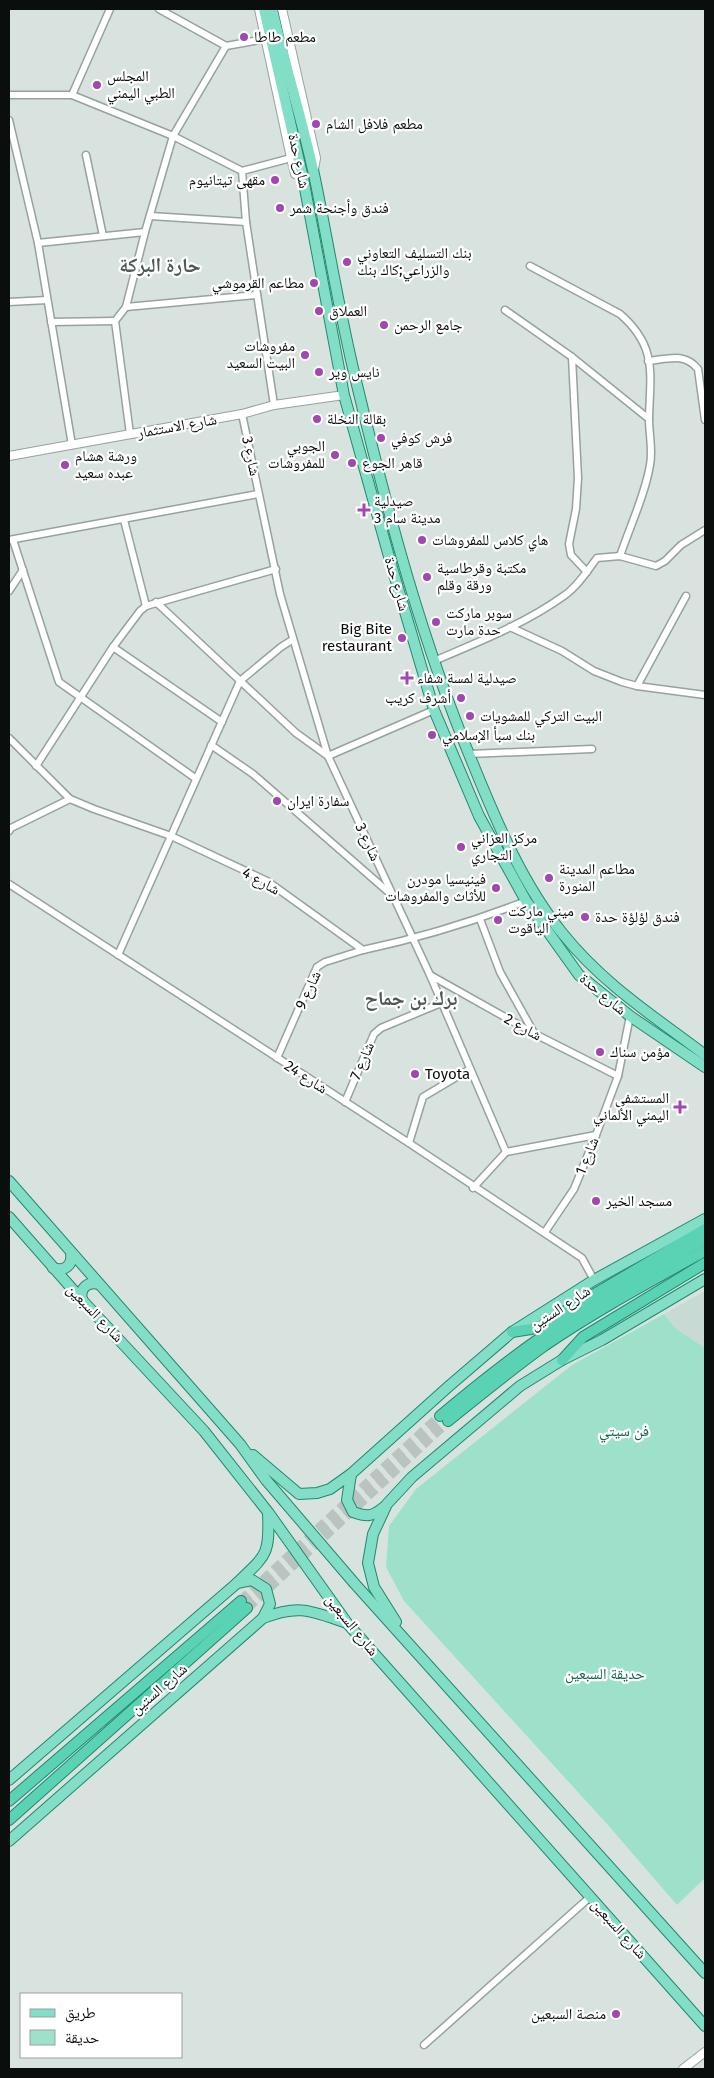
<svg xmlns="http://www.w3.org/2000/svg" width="714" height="2078" font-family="'Fira Sans','Noto Naskh Arabic',sans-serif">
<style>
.built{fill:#c7dbd4}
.green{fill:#9de1ca}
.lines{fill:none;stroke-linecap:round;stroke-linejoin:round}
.trunk-tunnel{stroke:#b9c3c0;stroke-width:10;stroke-dasharray:10 5;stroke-linecap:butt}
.minor-casing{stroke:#97a29e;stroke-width:9}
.tertiary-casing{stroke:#97a29e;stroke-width:10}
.primary-casing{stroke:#23876e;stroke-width:12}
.trunk-casing{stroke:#23876e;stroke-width:12}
.minor{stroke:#fff;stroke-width:6}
.tertiary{stroke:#fff;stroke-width:8}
.primary{stroke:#83dec7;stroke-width:10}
.trunk{stroke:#5ad3b4;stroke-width:10}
.poi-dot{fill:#a247b2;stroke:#fff;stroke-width:2}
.labels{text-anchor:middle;stroke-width:4.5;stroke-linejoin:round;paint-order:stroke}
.poi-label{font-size:15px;fill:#0a0e0d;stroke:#fff;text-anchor:start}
.street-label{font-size:15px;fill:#0a0e0d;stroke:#fff}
.park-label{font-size:15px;fill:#0e614d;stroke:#fff}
.district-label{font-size:20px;font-weight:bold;fill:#4f5855;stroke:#fff}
</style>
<rect width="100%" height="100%" fill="#d8e3df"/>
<polygon class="built" points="705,1291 705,1348 675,1328 664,1314"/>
<polygon class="green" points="664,1314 675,1328 705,1348 705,1878 677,1905 607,1824 404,1601 386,1567 389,1526 416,1489 572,1365"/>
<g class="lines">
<g class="trunk-tunnel">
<polyline points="241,1601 440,1416"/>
<polyline points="247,1608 448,1421"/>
</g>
<defs>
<g id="minor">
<polyline points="159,9 226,46 265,39"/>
<polyline points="9,95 72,95 173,136 242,171 291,158"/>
<polyline points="72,95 110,9"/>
<polyline points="9,120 38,243 72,445"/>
<polyline points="86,155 103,236"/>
<polyline points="242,171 246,222 274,405"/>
<polyline points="150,216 246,222"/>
<polyline points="38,243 145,232"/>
<path d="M530,266L620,314C658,347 650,374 649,419C649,434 653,450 650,465C645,495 630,526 620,556"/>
<polyline points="9,302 47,300"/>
<polyline points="126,307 257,295"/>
<polyline points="505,310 572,357 649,419"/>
<polyline points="51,322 115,321"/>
<polyline points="572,357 578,478 576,509 569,544 571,555 587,572"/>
<path d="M648,361C668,359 684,352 698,369L705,420"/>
<polyline points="242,414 280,594 328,756 430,975 506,1152"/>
<polyline points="130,434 115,321 126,307 145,232 173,136 226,46"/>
<polyline points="124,520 146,606"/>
<polyline points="9,540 258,494"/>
<polyline points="13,540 59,682 195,778"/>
<polyline points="9,591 23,570"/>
<polyline points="156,602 296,733 328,756 434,710"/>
<polyline points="510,627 562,651 594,671 622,682 637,686 705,695"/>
<polyline points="113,647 222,722"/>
<path d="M434,661C478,642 525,624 565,595C578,586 587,571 597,558L620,556L656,566L665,561L681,545L705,530"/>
<polyline points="637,686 686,596"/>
<path d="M9,738L70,799L94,809L171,836L267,881L363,950C419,938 472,922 526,901"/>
<polyline points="211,745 253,774 393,896"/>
<polyline points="469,754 592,749"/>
<polyline points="36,766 113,647 140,611 146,606 276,569"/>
<polyline points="9,831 11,828 70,799"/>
<polyline points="9,884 409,1143 582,1258 594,1280"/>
<polyline points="480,919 500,972 534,1033"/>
<polyline points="118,955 240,681 281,647 292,640"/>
<polyline points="430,975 535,1034 618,1076"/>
<polyline points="277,1058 317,967 325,962 363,950"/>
<polyline points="345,1102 374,1034 381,1028 441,1003"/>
<polyline points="409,1143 423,1097 470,1069"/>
<polyline points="506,1152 596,1135"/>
<polyline points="473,1188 506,1152"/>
<polyline points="545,1232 574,1189 596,1135 618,1076 630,1016"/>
<polyline points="424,2045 590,1897"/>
</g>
<g id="tertiary">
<polyline points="259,9 291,158 295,174 303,178"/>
<polyline points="282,9 316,158 314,170"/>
<polyline points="9,456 242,414 274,405 344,395"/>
<polyline points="683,2069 705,2052"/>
</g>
<g id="primary">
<polyline points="264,9 303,178 344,395 393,571 434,710 479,816 526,901 579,975 630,1016 705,1067"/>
<path d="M272,9C285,66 303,122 315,179C329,247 340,317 357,385C388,514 422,642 473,764C497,823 523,885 563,934C603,984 655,1017 705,1055"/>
<polyline points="9,1181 240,1444 266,1480 355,1584 705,1973"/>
<polyline points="9,1217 82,1300 204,1431 268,1512 347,1623 705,2026"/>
<path d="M53,1268C65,1272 73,1265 71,1253"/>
<path d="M82,1300C79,1288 88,1281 99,1284"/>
<polyline points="253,1455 299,1494 317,1493 330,1489 351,1474 448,1387 512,1332 594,1280 705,1219"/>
<path d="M351,1474L347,1500L353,1512C367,1517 372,1517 384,1507"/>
<polyline points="237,1583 252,1580 266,1589 270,1604 263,1618"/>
<polyline points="396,1622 374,1587 368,1563 373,1534 387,1504 412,1477 520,1386 562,1360 602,1340 705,1279"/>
<path d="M9,1780L236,1584C266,1555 270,1556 268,1513"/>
<path d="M9,1841L263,1618C300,1604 311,1611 347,1623"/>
</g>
<g id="trunk">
<polyline points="512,1332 531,1329 542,1325 705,1229"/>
<polyline points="562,1360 583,1337 705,1263"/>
<path d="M440,1416C471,1390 503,1364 536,1341C590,1303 648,1272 705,1240"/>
<path d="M448,1421C479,1396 511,1370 544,1346C595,1311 651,1281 705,1251"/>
<polyline points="9,1801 241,1601"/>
<polyline points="9,1820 247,1608"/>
</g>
</defs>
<use href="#minor" class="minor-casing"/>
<use href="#tertiary" class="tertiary-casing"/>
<use href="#primary" class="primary-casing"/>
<use href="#trunk" class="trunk-casing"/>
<use href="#minor" class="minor"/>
<use href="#tertiary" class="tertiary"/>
<use href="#primary" class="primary"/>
<use href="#trunk" class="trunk"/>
</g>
<g class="poi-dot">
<circle cx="244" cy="37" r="5"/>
<circle cx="97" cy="85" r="5"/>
<circle cx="316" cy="124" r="5"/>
<circle cx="275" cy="180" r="5"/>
<circle cx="280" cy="208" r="5"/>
<circle cx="347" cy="262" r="5"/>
<circle cx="314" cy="283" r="5"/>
<circle cx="319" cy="311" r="5"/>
<circle cx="384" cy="325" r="5"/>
<circle cx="305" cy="355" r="5"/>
<circle cx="319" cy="372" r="5"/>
<circle cx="317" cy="419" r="5"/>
<circle cx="381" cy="438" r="5"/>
<circle cx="335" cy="455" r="5"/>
<circle cx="352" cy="463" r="5"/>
<circle cx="65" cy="465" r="5"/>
<path d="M361.5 502.5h5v5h5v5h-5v5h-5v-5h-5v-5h5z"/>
<circle cx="422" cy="540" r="5"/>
<circle cx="427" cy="577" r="5"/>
<circle cx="436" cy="622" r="5"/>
<circle cx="402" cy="638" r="5"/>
<path d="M404.5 670.5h5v5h5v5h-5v5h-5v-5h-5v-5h5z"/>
<circle cx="461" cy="698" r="5"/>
<circle cx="470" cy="716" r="5"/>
<circle cx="432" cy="735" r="5"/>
<circle cx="277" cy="801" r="5"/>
<circle cx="461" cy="847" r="5"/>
<circle cx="549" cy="878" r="5"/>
<circle cx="496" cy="888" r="5"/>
<circle cx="585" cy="917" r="5"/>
<circle cx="498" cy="920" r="5"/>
<circle cx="600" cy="1052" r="5"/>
<circle cx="415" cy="1074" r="5"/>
<path d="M677.5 1099.5h5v5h5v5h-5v5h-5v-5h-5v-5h5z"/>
<circle cx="596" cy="1201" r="5"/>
<circle cx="616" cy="2014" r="5"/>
</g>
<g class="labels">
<g class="poi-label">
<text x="254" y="42">مطعم طاطا</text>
<text x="107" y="81">المجلس<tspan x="107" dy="17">الطبي اليمني</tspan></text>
<text x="326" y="129">مطعم فلافل الشام</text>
<text x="265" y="185" text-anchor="end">مقهى تيتانيوم</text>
<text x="290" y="213">فندق وأجنحة شمر</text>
<text x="357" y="258">بنك التسليف التعاوني<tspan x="357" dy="17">والزراعي;كاك بنك</tspan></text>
<text x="304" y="288" text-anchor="end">مطاعم القرموشي</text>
<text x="329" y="316">العملاق</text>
<text x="394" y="330">جامع الرحمن</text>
<text x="295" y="351" text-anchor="end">مفروشات<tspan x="295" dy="17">البيت السعيد</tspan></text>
<text x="329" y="377">نايس وير</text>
<text x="327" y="424">بقالة النخلة</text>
<text x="391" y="443">فرش كوفي</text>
<text x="325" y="451" text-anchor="end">الجوبي<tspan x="325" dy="17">للمفروشات</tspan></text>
<text x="75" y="461">ورشة هشام<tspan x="75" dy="17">عبده سعيد</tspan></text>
<text x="362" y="468">قاهر الجوع</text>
<text x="374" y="506">صيدلية<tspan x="374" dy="17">مدينة سام 3</tspan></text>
<text x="432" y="545">هاي كلاس للمفروشات</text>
<text x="437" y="573">مكتبة وقرطاسية<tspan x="437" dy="17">ورقة وقلم</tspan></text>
<text x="446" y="618">سوبر ماركت<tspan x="446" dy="17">حدة مارت</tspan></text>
<text x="392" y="634" text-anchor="end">Big Bite<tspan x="392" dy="17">restaurant</tspan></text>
<text x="417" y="683">صيدلية لمسة شفاء</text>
<text x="451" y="703" text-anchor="end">أشرف كريب</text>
<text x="480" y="721">البيت التركي للمشويات</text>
<text x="442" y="740">بنك سبأ الإسلامي</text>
<text x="287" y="806">سفارة ايران</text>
<text x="471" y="843">مركز العزاني<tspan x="471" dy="17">التجاري</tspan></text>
<text x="559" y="874">مطاعم المدينة<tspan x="559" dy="17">المنورة</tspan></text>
<text x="486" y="884" text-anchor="end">فينيسيا مودرن<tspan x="486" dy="17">للأثاث والمفروشات</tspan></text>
<text x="508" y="916">ميني ماركت<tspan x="508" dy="17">الياقوت</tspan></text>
<text x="595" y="922">فندق لؤلؤة حدة</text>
<text x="610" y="1057">مؤمن سناك</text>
<text x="425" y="1079">Toyota</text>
<text x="669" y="1103" text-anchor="end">المستشفى<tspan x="669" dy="17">اليمني الألماني</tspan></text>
<text x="606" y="1206">مسجد الخير</text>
<text x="606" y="2019" text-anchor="end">منصة السبعين</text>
</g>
<g class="street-label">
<text transform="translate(299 161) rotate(78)" y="5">شارع حدة</text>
<text transform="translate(177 426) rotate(-10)" y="5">شارع الاستثمار</text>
<text transform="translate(251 456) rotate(78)" y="5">شارع 3</text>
<text transform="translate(397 584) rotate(74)" y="5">شارع حدة</text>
<text transform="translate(368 842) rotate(65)" y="5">شارع 3</text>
<text transform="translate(261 881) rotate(29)" y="5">شارع 4</text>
<text transform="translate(308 990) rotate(-65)" y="5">شارع 9</text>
<text transform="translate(603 994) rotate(40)" y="5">شارع حدة</text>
<text transform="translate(523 1027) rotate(29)" y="5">شارع 2</text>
<text transform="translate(362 1061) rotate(-67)" y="5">شارع 7</text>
<text transform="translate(306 1077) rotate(33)" y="5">شارع 24</text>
<text transform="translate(587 1156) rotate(-68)" y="5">شارع 1</text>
<text transform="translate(560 1308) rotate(-33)" y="5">شارع الستين</text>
<text transform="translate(95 1313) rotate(46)" y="5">شارع السبعين</text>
<text transform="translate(352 1625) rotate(51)" y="5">شارع السبعين</text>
<text transform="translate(159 1689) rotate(-41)" y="5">شارع الستين</text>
<text transform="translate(619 1929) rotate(48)" y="5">شارع السبعين</text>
</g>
<g class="park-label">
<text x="624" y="1436">فن سيتي</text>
<text x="605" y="1679">حديقة السبعين</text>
</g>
<g class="district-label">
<text x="160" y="272">حارة البركة</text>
<text x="411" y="1005">برك بن جماح</text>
</g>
</g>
<rect width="714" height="2078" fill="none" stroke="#0a0e0d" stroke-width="20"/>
<rect x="20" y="1993" width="162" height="65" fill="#ffffff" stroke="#9d9f9e"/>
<rect x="30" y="2009" width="25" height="8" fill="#83dec7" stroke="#9d9f9e"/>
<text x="65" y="2018" font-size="15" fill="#0a0e0d">طريق</text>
<rect x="30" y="2030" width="25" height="15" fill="#9de1ca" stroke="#9d9f9e"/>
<text x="65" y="2043" font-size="15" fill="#0a0e0d">حديقة</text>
</svg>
